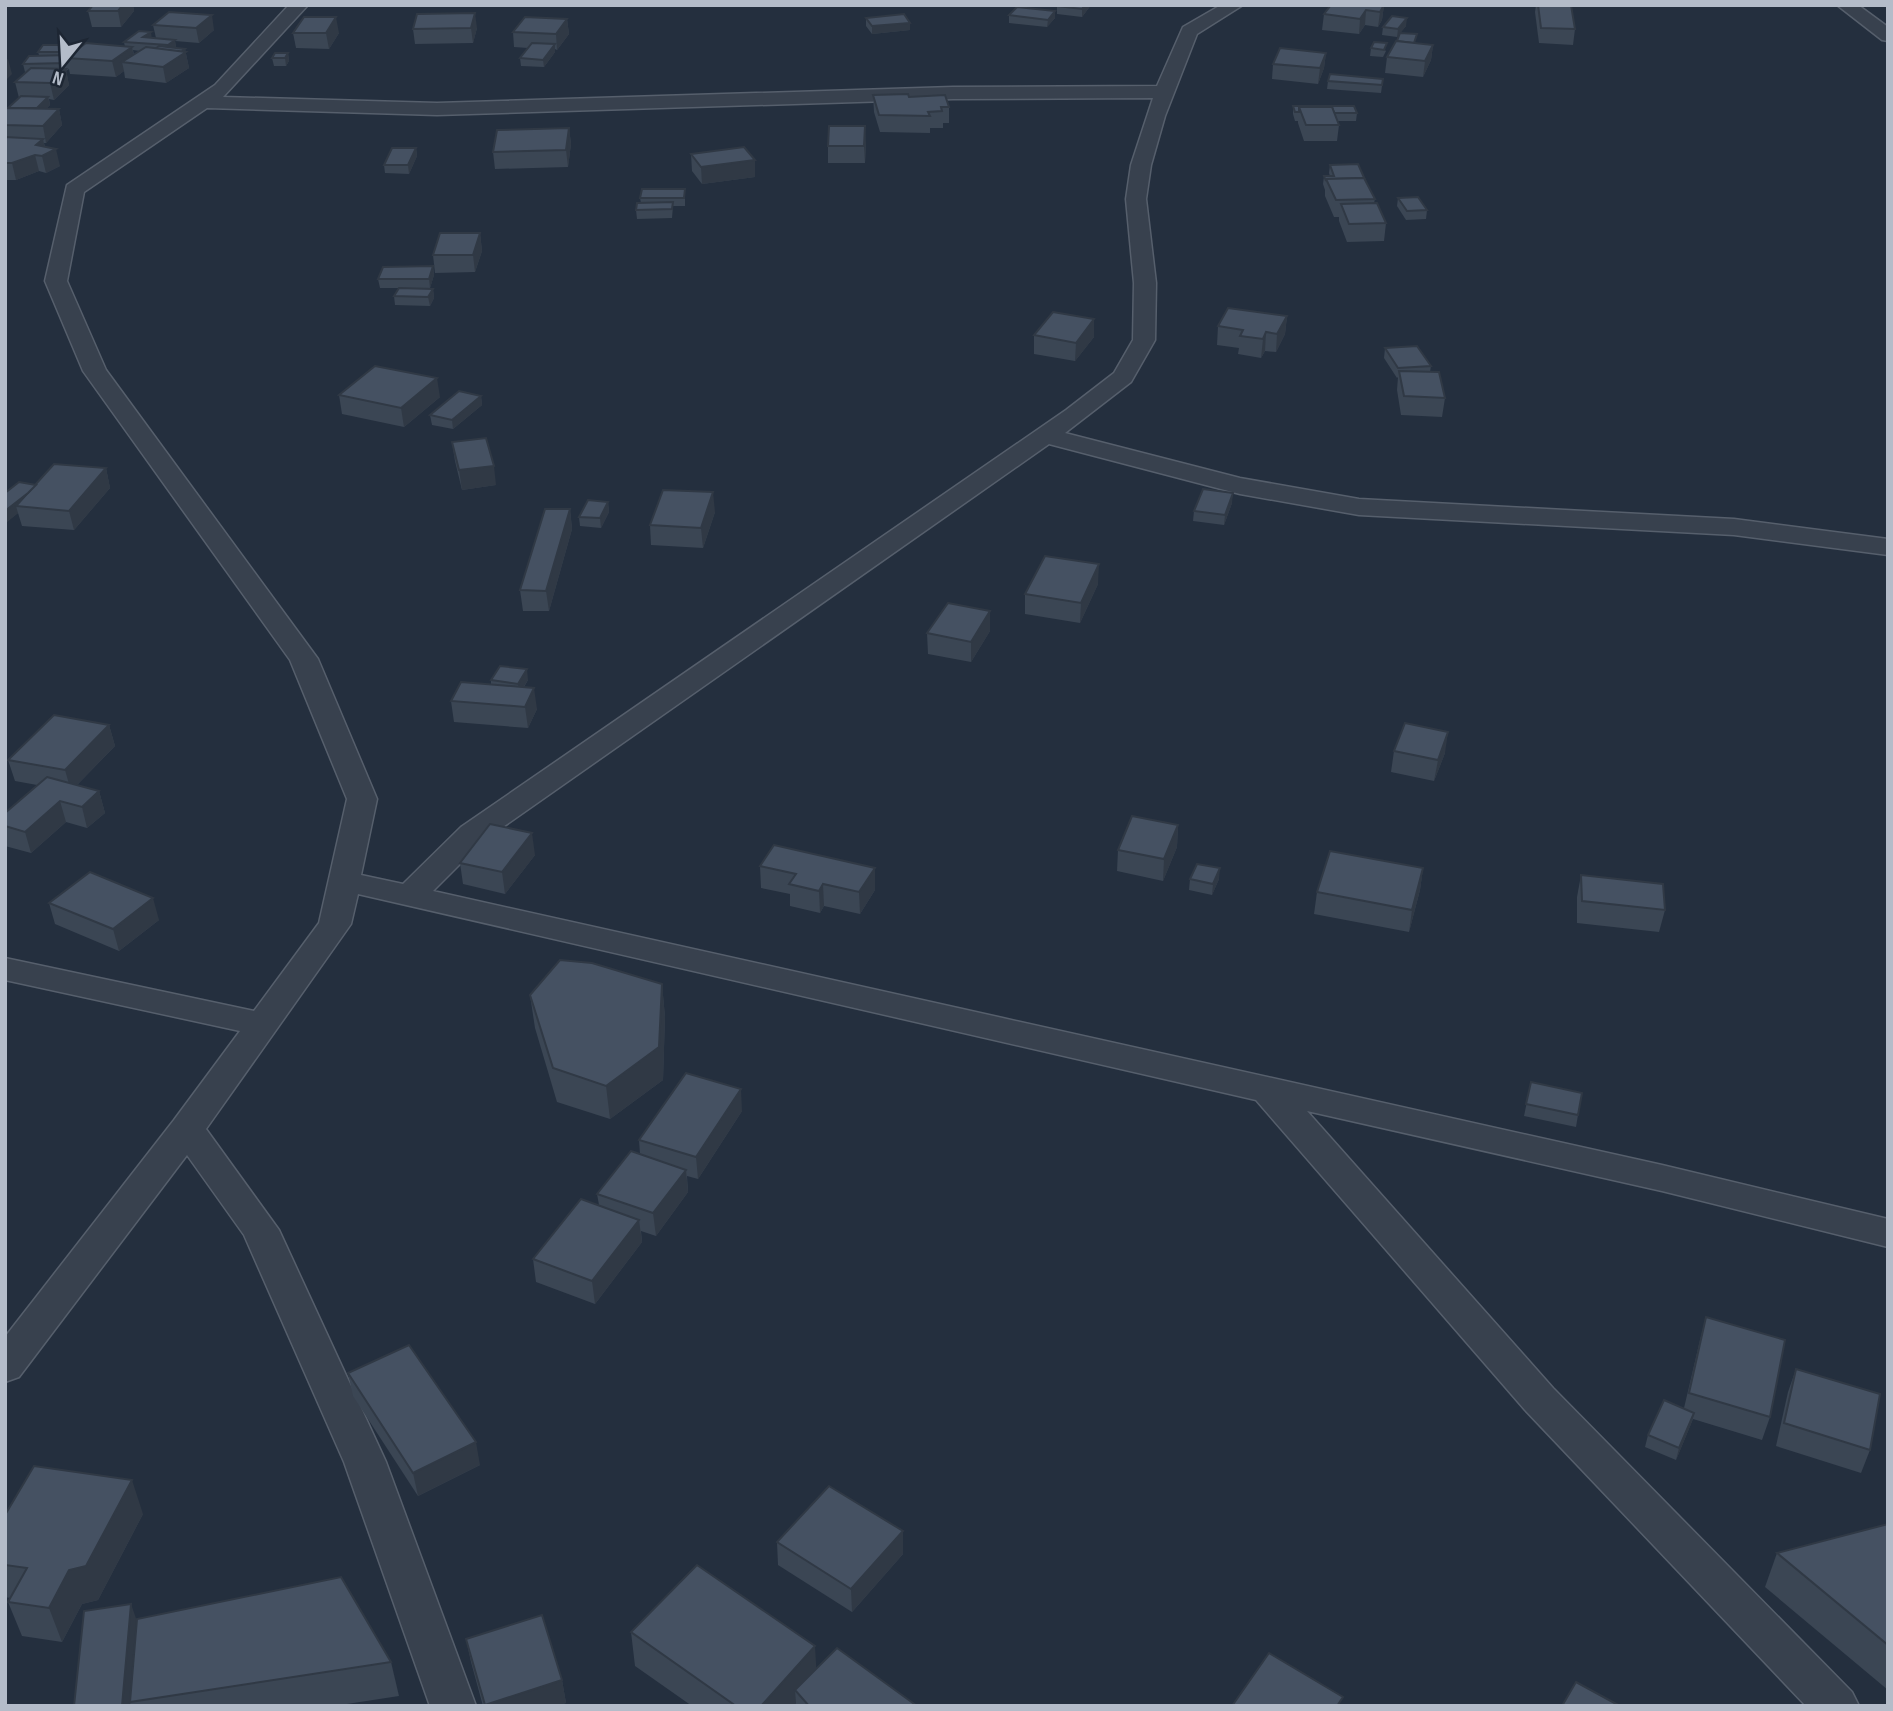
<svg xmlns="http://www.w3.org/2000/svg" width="1893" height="1711" font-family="'Sofia Sans Condensed',sans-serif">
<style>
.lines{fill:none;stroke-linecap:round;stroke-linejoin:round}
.minor-casing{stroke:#565f6c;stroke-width:3}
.minor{fill:#38414e;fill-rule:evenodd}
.wall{fill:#3b4654;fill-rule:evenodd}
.shaded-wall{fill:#303945}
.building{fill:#455162;stroke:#303945;stroke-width:2}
</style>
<rect width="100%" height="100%" fill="#242f3e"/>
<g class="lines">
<defs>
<g id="minor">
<path d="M289,5H308L223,97L437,103L953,87L1157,86L1183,27L1221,5H1243L1197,34L1165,116L1151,165L1146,199L1156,283L1155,340L1131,382L1065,433L1240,478L1359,499L1734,519L1888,539V555L1734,535L1359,515L1240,494L1049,444L483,841L433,891L1662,1165L1888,1219V1247L1662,1191L1307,1111L1553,1388L1852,1692L1859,1706H1806L1525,1410L1256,1100L358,894L351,924L206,1129L279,1230L386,1462L476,1706H430L344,1462L244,1235L187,1155L19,1377L5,1382V1337L174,1120L240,1031L5,980V958L254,1011L319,923L347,799L290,660L83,371L45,281L67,185L215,85ZM1153,98L1131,165L1126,199L1134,283L1133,340L1114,373L1066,410L461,827L403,884L361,875L377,799L318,659L106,370L67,281L84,192L207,108L437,115L953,99Z"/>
<polygon points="1837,5 1858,5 1888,27 1888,41 1882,40"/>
</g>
</defs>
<use href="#minor" class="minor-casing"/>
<use href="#minor" class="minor"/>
</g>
<g class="wall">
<polygon points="93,5 133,5 134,11 121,27 92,27 88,11"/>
<polygon points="1091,5 1082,17 1057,14 1057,6"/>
<polygon points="1384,5 1382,20 1378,27 1365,25 1359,34 1322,30 1324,14"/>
<polygon points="1536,5 1571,5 1575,29 1573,45 1539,43 1535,12"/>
<polygon points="1055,11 1055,18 1047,27 1009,23 1009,15"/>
<path d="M169,12L214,30L199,43L175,41L176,48L185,49L189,68L166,83L125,78L124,71L116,77L70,74L69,69L66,71L69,85L54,100L49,99L50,105L46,109H59L62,125L46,143H44L45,147L60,166L46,173L39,171L16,180H5V109L8,108L19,98L15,82L26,72H25L23,64L39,55L38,52L74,45L76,51L125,47L124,42L156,38L153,25ZM133,50L140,51L134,55Z"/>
<polygon points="866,18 910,23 910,30 872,34 866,26"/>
<polygon points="567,19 569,34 557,50 555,49 555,52 544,67 521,66 520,58 528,48 514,47 513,32"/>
<polygon points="1406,26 1400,33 1416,43 1433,45 1431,60 1423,77 1385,73 1387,57 1397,41 1400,34 1397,37 1382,35 1383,27"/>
<polygon points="477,28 473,43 415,44 413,29"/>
<polygon points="293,33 339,33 329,49 296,48"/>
<polygon points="1374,42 1386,51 1383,57 1370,56 1371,48"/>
<polygon points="288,53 289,61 286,66 274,66 272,58"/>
<polygon points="1326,53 1324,68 1318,84 1272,79 1273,64"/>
<polygon points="1383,79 1381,93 1327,89 1328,81"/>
<polygon points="873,95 909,97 949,107 949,123 943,123 943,128 930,128 930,133 880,132 874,112"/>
<polygon points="1293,106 1357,113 1356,121 1337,121 1339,125 1337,141 1304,141 1298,123 1298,121 1295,121 1293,114"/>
<polygon points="569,128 571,144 568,167 495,169 493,152"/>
<polygon points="866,142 865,163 828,163 828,146"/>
<polygon points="416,148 417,156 409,174 385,173 384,165"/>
<polygon points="691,154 755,177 702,184 692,171"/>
<polygon points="1330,165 1366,182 1375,199 1374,203 1386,223 1384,241 1347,242 1339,221 1339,217 1334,217 1325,196 1325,190 1323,184 1324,176 1330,176 1329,173"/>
<polygon points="685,189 685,206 673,206 672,218 637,219 636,210 641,203 640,198"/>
<polygon points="1398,198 1427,210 1426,219 1406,220 1397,206"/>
<polygon points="480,233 482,251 475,272 435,273 433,255"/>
<polygon points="433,266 434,275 430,288 408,288 433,289 434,298 430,306 395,305 394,296 399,288 380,288 378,279"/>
<polygon points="1287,316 1285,334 1276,352 1265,351 1261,358 1238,354 1239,348 1217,345 1218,326"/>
<polygon points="1094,319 1094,337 1075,361 1034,354 1034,335"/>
<polygon points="1385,348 1431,366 1430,372 1445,398 1442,417 1401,415 1397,390 1398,377 1397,378 1384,358"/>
<polygon points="339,395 440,397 404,427 342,414"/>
<polygon points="481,396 482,405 453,429 432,425 430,415"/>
<polygon points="452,442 496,485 462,490 455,461"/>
<polygon points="106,468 110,488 74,530 22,526 18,513 5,523 5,493 36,485"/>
<polygon points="608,502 609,512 601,528 580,526 579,517"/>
<polygon points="1232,503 1224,525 1193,521 1194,511"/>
<polygon points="570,509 572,529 549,611 523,611 520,590"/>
<polygon points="715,512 703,548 651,545 650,525"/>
<polygon points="1098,584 1080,623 1025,614 1025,594"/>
<polygon points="990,611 990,631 971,662 928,654 927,633"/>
<polygon points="491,680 528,680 524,687 537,709 528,728 454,722 451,701 491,685"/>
<polygon points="109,725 115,746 77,785 99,791 105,813 87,828 66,822 31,853 5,846 5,813 37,785 15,781 8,760"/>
<polygon points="1394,751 1445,753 1434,781 1391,772"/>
<polygon points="1178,825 1177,847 1163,881 1117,871 1118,850"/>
<polygon points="535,855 505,894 463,884 460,863"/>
<polygon points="760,866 875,890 860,914 824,906 820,913 790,906 790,894 761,888"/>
<polygon points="1423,868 1420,890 1409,932 1314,914 1317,892"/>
<polygon points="1581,875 1665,910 1659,932 1577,923 1577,897"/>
<polygon points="1190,879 1219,879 1212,895 1189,890"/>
<polygon points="49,903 159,920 119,951 55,924"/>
<polygon points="662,984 665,1017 663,1080 610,1119 557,1102 535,1028 530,995"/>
<polygon points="1531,1082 1578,1115 1576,1127 1524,1116"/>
<polygon points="742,1111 698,1179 687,1176 688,1192 656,1236 641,1231 642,1242 595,1304 536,1282 533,1259 599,1205 597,1194 640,1154 639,1140"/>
<polygon points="1706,1317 1770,1417 1762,1440 1693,1419 1676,1460 1645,1447 1648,1435 1684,1408 1700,1340"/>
<polygon points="1796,1369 1870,1450 1861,1473 1776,1446 1788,1392"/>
<polygon points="348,1373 480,1465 418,1496 353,1396"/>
<polygon points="143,1514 98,1600 82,1604 62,1642 22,1636 8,1602 10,1598 5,1597 5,1565"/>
<polygon points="1888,1524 1888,1690 1765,1587 1777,1553"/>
<polygon points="903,1531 903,1554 852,1612 778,1565 777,1542"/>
<polygon points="137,1619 391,1662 399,1696 334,1706 74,1706"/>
<polygon points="631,1632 817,1668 917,1706 796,1706 796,1703 794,1706 692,1706 635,1666"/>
<polygon points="466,1639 562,1680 566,1703 556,1706 483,1706 471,1662"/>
</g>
<g class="shaded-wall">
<polygon points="123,5 133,5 134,11 121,27 118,11"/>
<polygon points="1085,5 1091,5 1082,17 1082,9"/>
<polygon points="1384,5 1382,20 1378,27 1380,12"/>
<polygon points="1366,10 1365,25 1359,34 1360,19"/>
<polygon points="1055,11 1055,18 1047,27 1048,20"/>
<polygon points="475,13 477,28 473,43 471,28"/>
<polygon points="212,15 214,30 199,43 196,28"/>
<polygon points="336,17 339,33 329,49 326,33"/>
<polygon points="1407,18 1406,26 1397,37 1398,29"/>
<polygon points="567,19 569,34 557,50 556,34"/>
<polygon points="910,23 910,30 872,34 872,26"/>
<polygon points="151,32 152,40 143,37"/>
<polygon points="175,40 176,48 169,53 168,45"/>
<polygon points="555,44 555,52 544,67 543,60"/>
<polygon points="74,45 76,53 70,56 69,52"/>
<polygon points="1433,45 1431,60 1423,77 1425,61"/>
<polygon points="132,47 135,63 122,62 124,71 116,77 112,61"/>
<polygon points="185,49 189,68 166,83 163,67 178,53"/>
<polygon points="288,53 289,61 286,66 285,58"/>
<polygon points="1326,53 1324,68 1318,84 1320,68"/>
<polygon points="8,59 12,74 5,81 5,61"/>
<polygon points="66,69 69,85 54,100 50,83"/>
<polygon points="48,97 50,105 37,119 35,110"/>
<polygon points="59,109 62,125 46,143 43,126"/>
<polygon points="865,126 866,142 865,163 864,146"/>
<polygon points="569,128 571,144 568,167 566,150"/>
<polygon points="43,139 46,154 56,149 60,166 46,173 42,156 36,145"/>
<polygon points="416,148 417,156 409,174 408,165"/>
<polygon points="35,155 39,171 16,180 12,163"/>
<polygon points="755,160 755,177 702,184 701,167"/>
<polygon points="480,233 482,251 475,272 473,255"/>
<polygon points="433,266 434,275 430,288 429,279"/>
<polygon points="433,289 434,298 430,306 428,297"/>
<polygon points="1287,316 1285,334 1276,352 1277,334"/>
<polygon points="1094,319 1094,337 1075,361 1076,343"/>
<polygon points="1266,332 1265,351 1261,358 1263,339"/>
<polygon points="437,378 440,397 404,427 401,408"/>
<polygon points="481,396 482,405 453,429 452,420"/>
<polygon points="494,466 496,485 462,490 459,470"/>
<polygon points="106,468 110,488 74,530 69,511"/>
<polygon points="38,485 16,506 18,513 6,523 5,511"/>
<polygon points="713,492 715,512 703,548 701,528"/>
<polygon points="1233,493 1232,503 1224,525 1225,515"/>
<polygon points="608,502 609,512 601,528 600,518"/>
<polygon points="570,509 572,529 549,611 546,591"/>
<polygon points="1099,564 1098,584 1080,623 1081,603"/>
<polygon points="990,611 990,631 971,662 971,642"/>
<polygon points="527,669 528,680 519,694 518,684"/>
<polygon points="534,688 537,709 528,728 525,707"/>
<polygon points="109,725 115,746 71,791 65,770"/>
<polygon points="1448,732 1445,753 1434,781 1438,760"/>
<polygon points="99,791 105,813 87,828 82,807"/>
<polygon points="60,801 66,822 31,853 25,832"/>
<polygon points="1178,825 1177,847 1163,881 1164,859"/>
<polygon points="532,833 535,855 505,894 502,872"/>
<polygon points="875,868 875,890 860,914 859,892"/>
<polygon points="1220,868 1219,879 1212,895 1213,884"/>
<polygon points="1423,868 1420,890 1409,932 1412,910"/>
<polygon points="823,884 824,906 820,913 819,891"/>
<polygon points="153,898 159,920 119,951 113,929"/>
<polygon points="662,984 665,1017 663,1080 610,1119 606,1086"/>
<polygon points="741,1089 742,1111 698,1179 696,1157"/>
<polygon points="686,1170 688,1192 656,1236 653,1213"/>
<polygon points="639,1220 642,1242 595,1304 592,1281"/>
<polygon points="1694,1413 1691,1424 1676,1460 1679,1448"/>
<polygon points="476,1442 480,1465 418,1496 413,1473"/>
<polygon points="132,1480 143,1514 98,1600 82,1604 62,1642 49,1608 69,1570"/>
<polygon points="903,1531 903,1554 852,1612 851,1589"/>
<polygon points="131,1604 139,1627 130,1702 131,1706 122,1706"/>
<polygon points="815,1646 817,1680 795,1690 796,1703 794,1706 761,1706"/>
<polygon points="562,1680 566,1703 556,1706 485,1706 485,1705"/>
</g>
<g class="building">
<polygon points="93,5 123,5 118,11 88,11"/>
<polygon points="1058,5 1085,5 1082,9 1057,6"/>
<polygon points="1331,5 1384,5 1380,12 1366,10 1360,19 1324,14"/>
<polygon points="1538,5 1571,5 1575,29 1541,28"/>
<polygon points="1017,7 1055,11 1048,20 1009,15"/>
<polygon points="169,12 212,15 196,28 153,25"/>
<polygon points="475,13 471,28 413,29 417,14"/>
<polygon points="904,14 910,23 872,26 866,18"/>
<polygon points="1392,16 1407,18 1398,29 1383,27"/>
<polygon points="304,17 336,17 326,33 293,33"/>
<polygon points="525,17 567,19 556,34 513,32"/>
<polygon points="139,31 151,32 143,37 175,40 168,45 124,42"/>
<polygon points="1400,33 1417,34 1414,43 1397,41"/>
<polygon points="1396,41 1433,45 1425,61 1387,57"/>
<polygon points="1374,42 1387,43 1384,50 1371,48"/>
<polygon points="86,43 132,47 112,61 66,58"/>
<polygon points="532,43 555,44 543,60 520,58"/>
<polygon points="43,45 74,45 69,52 38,52"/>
<polygon points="159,46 185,49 181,52 155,49"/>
<polygon points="146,47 186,52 163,67 122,62"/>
<polygon points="1280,48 1326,53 1320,68 1273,64"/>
<polygon points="275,53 288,53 285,58 272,58"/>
<polygon points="70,55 66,58 67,61 66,63 23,64 29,56"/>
<polygon points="31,68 66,69 50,83 15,82"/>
<polygon points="1330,74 1383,79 1382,85 1328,81"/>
<polygon points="908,94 909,97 945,95 949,107 941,107 942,111 928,112 930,116 879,115 873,95"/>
<polygon points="21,96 48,97 37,108 8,108"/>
<polygon points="1293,106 1354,106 1357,113 1334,113 1332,107 1299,107 1299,112 1295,112"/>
<polygon points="1299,107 1332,107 1339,125 1306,125"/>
<polygon points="7,108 59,109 43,126 5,125 5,109"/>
<polygon points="829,126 865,126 864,146 828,146"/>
<polygon points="569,128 566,150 493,152 497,130"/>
<polygon points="5,137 43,139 36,145 56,149 42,156 35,155 12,163 5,163"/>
<polygon points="744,147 755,160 701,167 691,154"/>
<polygon points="392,148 416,148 408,165 384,165"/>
<polygon points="1358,164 1366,182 1364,178 1326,179 1326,181 1324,176 1334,176 1330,165"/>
<polygon points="1364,178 1375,199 1336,200 1326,179"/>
<polygon points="642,189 685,189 684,198 640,198"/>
<polygon points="1418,197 1427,210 1407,211 1398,198"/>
<polygon points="673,202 672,209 636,210 637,203"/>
<polygon points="1377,203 1386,223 1349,224 1341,204"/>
<polygon points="440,233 480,233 473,255 433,255"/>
<polygon points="433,266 429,279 378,279 383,267"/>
<polygon points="399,288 433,289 428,297 394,296"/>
<polygon points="1228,308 1287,316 1277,334 1266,332 1263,339 1240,336 1243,330 1218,326"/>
<polygon points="1053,312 1094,319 1076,343 1034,335"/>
<polygon points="1417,346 1431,366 1398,368 1385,348"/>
<polygon points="375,366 437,378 401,408 339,395"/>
<polygon points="1399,371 1439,372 1445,398 1404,396"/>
<polygon points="459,391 481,396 452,420 430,415"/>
<polygon points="486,438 494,466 459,470 452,442"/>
<polygon points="54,464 106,468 69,511 16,506"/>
<polygon points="19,482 36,485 28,493 5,511 5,493"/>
<polygon points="1203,489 1233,493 1225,515 1194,511"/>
<polygon points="663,490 713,492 701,528 650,525"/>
<polygon points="588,500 608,502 600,518 579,517"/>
<polygon points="545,509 570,509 546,591 520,590"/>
<polygon points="1045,556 1099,564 1081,603 1025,594"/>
<polygon points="948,603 990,611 971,642 927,633"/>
<polygon points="500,666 527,669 518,684 491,680"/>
<polygon points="461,682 534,688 525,707 451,701"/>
<polygon points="54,715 109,725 65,770 8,760"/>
<polygon points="1405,723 1448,732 1438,760 1394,751"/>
<polygon points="47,777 99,791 82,807 60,801 25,832 5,826 5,813"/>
<polygon points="1132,816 1178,825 1164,859 1118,850"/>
<polygon points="490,824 532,833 502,872 460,863"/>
<polygon points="774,845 875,868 859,892 823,884 819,891 789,884 796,874 760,866"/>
<polygon points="1330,851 1423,868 1412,910 1317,892"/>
<polygon points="1197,864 1220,868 1213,884 1190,879"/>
<polygon points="90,872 153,898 113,929 49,903"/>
<polygon points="1581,875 1663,884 1665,910 1582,901"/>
<polygon points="560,960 592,963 662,984 659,1047 606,1086 553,1068 530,995"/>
<polygon points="686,1073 741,1089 696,1157 639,1140"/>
<polygon points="1531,1082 1582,1093 1578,1115 1526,1104"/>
<polygon points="631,1151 686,1170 653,1213 597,1194"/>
<polygon points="581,1199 639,1220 592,1281 533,1259"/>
<polygon points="1706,1317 1785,1340 1770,1417 1689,1393"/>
<polygon points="409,1345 476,1442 413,1473 348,1373"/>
<polygon points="1796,1369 1880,1394 1870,1450 1784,1423"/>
<polygon points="1664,1400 1694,1413 1679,1448 1648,1435"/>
<polygon points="34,1466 132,1480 86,1566 69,1570 49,1608 8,1602 27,1568 5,1565 5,1515"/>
<polygon points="829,1486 903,1531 851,1589 777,1542"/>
<polygon points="1888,1524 1888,1645 1777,1553"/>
<polygon points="697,1565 815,1646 761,1706 736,1706 631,1632"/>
<polygon points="341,1577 391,1662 130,1702 137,1619"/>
<polygon points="131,1604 122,1706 74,1706 84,1611"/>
<polygon points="542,1615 562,1680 485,1705 466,1639"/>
<polygon points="837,1648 917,1706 809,1706 795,1690"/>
<polygon points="1269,1653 1343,1697 1337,1706 1232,1706"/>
<polygon points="1576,1682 1620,1706 1562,1706"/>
</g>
<rect width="1893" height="1711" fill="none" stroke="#b4bcc9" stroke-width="14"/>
<g transform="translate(63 63) rotate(198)" stroke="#1d2633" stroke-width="5" paint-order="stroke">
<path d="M0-5L12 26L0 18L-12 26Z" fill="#b4bcc9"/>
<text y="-10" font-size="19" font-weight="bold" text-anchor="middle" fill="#b4bcc9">N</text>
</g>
</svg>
